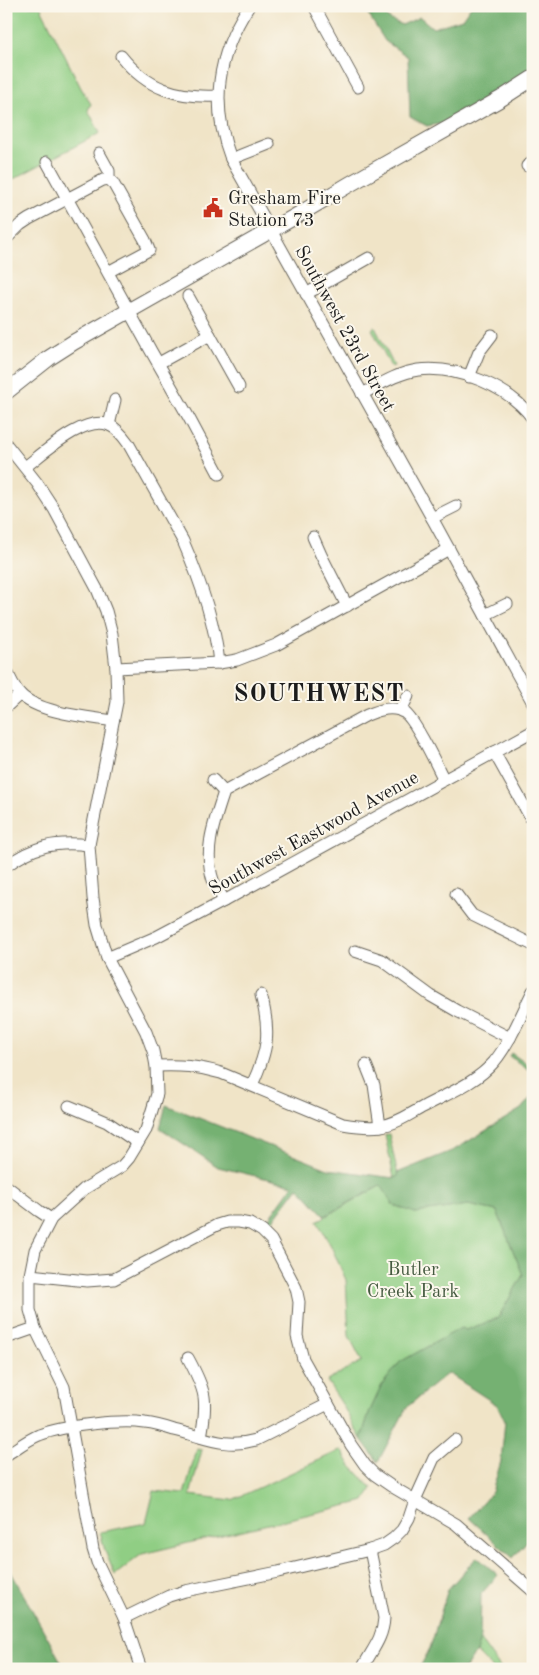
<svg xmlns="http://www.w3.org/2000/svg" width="539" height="1675" font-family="'Old Standard TT',serif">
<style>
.green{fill:#90ce84;stroke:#567550}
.forest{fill:#74b172;stroke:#486647}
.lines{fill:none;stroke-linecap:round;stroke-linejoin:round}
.minor-casing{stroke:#666258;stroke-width:13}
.major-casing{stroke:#666258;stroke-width:17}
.minor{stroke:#fff;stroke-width:11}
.major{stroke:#fff;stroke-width:15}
.labels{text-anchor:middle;stroke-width:4;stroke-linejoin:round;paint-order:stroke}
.poi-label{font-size:19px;fill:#1c1c1c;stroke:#fbf7ec;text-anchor:start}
.street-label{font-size:19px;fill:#1c1c1c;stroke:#fbf7ec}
.park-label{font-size:19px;fill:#455a40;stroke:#fbf7ec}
.district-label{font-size:24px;font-weight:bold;letter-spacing:1px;fill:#1c1c1c;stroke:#fbf7ec}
</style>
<rect width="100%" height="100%" fill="#fbf7ec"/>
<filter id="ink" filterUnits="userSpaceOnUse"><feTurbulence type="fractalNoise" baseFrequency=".02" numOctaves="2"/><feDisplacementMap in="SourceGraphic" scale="10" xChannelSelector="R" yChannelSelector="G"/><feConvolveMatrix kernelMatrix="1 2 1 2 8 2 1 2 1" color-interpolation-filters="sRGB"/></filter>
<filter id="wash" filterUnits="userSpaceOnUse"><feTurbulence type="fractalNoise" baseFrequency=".0096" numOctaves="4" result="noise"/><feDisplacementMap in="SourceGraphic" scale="20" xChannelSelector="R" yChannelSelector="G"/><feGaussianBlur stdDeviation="1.12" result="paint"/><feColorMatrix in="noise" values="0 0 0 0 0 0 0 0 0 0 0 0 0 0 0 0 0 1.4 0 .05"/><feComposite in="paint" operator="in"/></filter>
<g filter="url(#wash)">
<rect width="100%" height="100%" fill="#f0e4c7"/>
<g class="green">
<polygon points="6,6 40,6 81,88 91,104 88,110 100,133 6,183"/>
<polygon points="375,327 394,366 391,367 372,329"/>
<polygon points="389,1134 398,1176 394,1178 385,1135"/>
<polygon points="382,1185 415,1213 468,1205 497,1211 523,1275 498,1318 466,1330 461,1328 400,1362 382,1385 369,1413 361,1439 342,1404 327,1381 362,1361 349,1336 346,1280 331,1246 317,1221"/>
<polygon points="197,1449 202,1450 190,1495 232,1500 341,1450 351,1466 372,1488 365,1501 142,1554 115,1575 105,1551 100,1532 146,1523 154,1491 184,1494"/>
<polygon points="480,1640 501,1669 493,1669 476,1652"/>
</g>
<g class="forest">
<polygon points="363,6 380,6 389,19 402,25 420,17 433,28 462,19 471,6 533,6 533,69 526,76 453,122 427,126 410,117 408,57 385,41"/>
<polygon points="511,1053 533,1068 533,1073 509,1056"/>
<polygon points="533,1095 533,1315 528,1321 533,1330 533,1535 513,1558 469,1518 492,1492 501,1461 505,1421 497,1405 448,1373 407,1407 378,1462 361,1439 369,1413 382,1385 400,1362 461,1328 466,1330 498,1318 523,1275 497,1211 468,1205 415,1213 393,1205 381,1185 325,1216 298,1187 270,1224 267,1221 293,1185 218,1167 160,1128 166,1105 328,1169 394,1178 398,1176 397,1173 454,1150 521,1109"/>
<polygon points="477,1557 498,1575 481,1594 480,1640 476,1652 465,1669 419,1669 430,1648 448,1589"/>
<polygon points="6,1563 65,1669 6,1669"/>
</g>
</g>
<g filter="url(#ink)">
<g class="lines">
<defs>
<g id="minor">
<path d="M249,6C217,55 210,104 231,159L432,518L533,703"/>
<polyline points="314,6 358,87"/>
<path d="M121,56C147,89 177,98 218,96"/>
<polyline points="99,153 109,171 109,179 113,183 145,240 149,250 108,272"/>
<polyline points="231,159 269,144"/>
<polyline points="47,162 151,351 188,416 219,474"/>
<polyline points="527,166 533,162"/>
<polyline points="6,239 20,225 29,219 103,180 109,179"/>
<polyline points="306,294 369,258"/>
<polyline points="188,296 239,387"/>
<polyline points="159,363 210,335"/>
<polyline points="469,377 479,352 492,335"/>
<path d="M362,394C379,385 397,373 418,370C457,365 510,387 533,419"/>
<polyline points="109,425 115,400"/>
<polyline points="6,444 37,483 54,509 97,589 106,611 112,634 116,668 117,702 89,845 93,898 97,925 107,958 146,1032 153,1051 156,1066 157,1094 146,1130 129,1158 122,1166 84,1189 51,1219 35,1250 30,1275 30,1310 35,1328 64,1387 93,1549 97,1562 124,1618 141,1669"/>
<path d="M25,467C44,453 84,415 109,425C117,428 123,436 128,443L183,541C200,580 215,621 219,663"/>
<polyline points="432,518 456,506"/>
<polyline points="313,537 321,555 347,606"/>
<polyline points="485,615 507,604"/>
<polyline points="116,668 219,663 237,660 276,645 449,549"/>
<path d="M6,670C10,677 14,688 20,694C38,713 88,717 113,721"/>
<polyline points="6,707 20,694"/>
<polyline points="401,711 408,696"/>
<polyline points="494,752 533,822"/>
<polyline points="213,780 224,792"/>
<path d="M6,866C34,846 55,841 89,845"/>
<polyline points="456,894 472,915 533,945"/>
<path d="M224,901C221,894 216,887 213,880C203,850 215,820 224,792L367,715C379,710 393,705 405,713C416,721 437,766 444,780"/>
<polyline points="355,951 382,960 431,996 457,1011 510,1038"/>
<polyline points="107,958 156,937 224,901 533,731"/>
<polyline points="366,1065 374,1085 380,1126"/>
<path d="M156,1066C180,1065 198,1066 221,1073L343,1124C355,1126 368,1128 381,1126C396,1124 410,1114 423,1107C447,1094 476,1083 494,1062C511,1041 521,1015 533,991"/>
<path d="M252,1085C268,1050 271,1033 261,995"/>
<polyline points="69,1106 107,1122 138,1143"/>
<polyline points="6,1186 39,1211 51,1219"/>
<polyline points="30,1275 87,1281 114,1279 217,1225 227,1222 239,1222 250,1224 262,1231 271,1240 296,1288 299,1302 297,1336 303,1359 351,1445 365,1465 375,1475 391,1486 456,1524 533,1591"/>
<polyline points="6,1338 35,1328"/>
<path d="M188,1358C206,1391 208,1400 201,1437"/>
<path d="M6,1455C17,1448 27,1440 39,1435C63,1426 119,1419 145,1423C155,1424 165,1427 174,1430C205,1437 224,1449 256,1440L328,1404"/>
<polyline points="124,1618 169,1596 185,1591 278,1572 370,1550 384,1545 394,1538 402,1530 409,1518 415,1500 434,1458 455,1440"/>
<path d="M362,1669C371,1651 383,1639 384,1618L370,1550"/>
<polyline points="532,1669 533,1668"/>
</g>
<polyline id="major" points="6,392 49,358 74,342 296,216 350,184 502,98 533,78"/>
</defs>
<use href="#minor" class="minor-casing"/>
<use href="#major" class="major-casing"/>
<use href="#minor" class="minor"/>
<use href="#major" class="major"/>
</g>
</g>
<defs>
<symbol id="civic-bare" viewBox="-9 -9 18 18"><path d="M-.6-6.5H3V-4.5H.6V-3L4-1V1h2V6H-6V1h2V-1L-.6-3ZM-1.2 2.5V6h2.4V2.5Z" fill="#c8321e" stroke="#fbf7ec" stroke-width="2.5" paint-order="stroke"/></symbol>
</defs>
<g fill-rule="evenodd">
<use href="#civic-bare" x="199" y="194" width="28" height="28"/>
</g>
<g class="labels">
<g class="poi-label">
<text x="228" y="204">Gresham Fire<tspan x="228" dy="22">Station 73</tspan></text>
</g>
<g class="street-label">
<text transform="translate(346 328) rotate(61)" y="7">Southwest 23rd Street</text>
<text transform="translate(313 832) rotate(-29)" y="7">Southwest Eastwood Avenue</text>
</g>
<g class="park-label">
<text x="413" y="1275">Butler<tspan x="413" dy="22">Creek Park</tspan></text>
</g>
<g class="district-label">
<text x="319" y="701">SOUTHWEST</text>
</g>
</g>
<rect width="539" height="1675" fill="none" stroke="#fbf7ec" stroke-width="25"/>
</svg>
